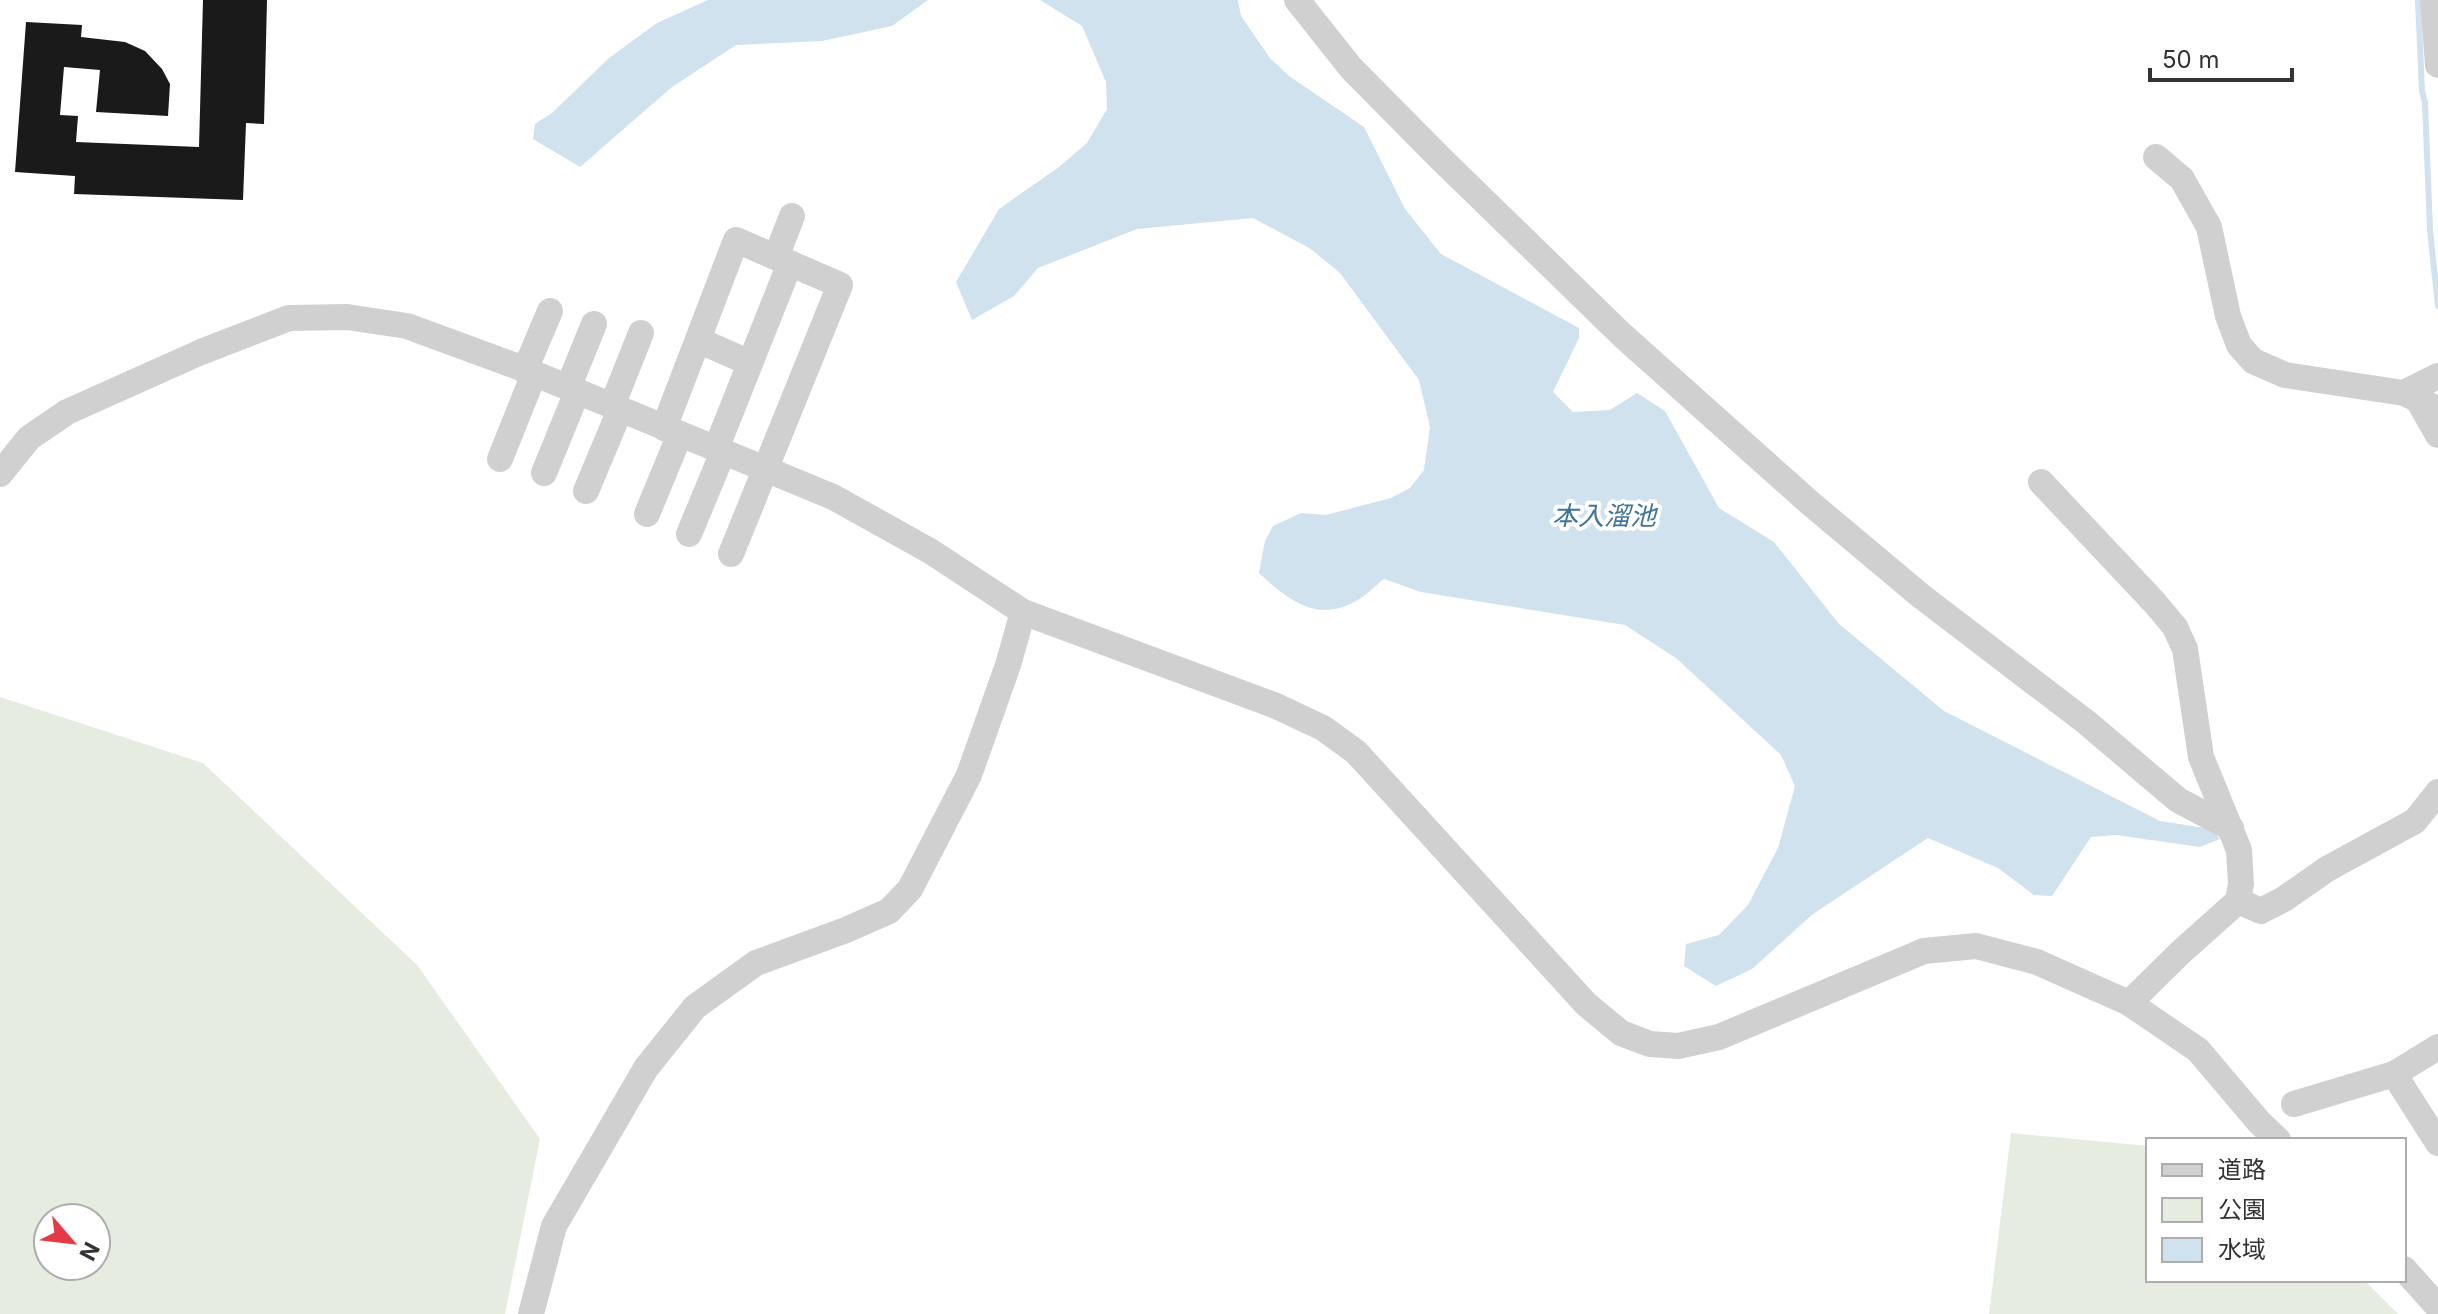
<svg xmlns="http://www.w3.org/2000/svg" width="2438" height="1314" font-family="Inter,'Noto Sans JP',sans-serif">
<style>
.green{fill:#e6ecdf;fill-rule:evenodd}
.water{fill:#cfe2ee}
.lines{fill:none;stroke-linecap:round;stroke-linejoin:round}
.stream{stroke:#cfe2ee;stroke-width:6}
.building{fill:#1a1a1a}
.minor{stroke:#d0d0d0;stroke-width:26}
.labels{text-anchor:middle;stroke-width:8;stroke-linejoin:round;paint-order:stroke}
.water-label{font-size:26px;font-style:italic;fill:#3f7597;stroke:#fff}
</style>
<rect width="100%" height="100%" fill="#fff"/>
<g class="green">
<path d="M0,697L203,763L417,965L540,1139L505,1314H0ZM48,1218H96V1266H48Z"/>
<polygon points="2011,1133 2148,1146 2148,1280 2364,1280 2398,1314 1989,1314"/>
</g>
<g class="water">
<polygon points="708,0 928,0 892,26 822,41 736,45 672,87 580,167 533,139 535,124 552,113 609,58 657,23"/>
<path d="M1040,0H1238L1241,16L1270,58L1289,76L1364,127L1405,209L1441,254L1579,328V338L1553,392L1573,412L1610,410L1637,393L1665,411L1719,508L1774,542L1839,624L1944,711L2160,821L2212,829L2220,839L2200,847L2116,835L2091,837L2052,896L2034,895L1998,868L1928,838L1813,914L1752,969L1716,986L1684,966L1686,944L1719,935L1748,905L1778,848L1795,786L1781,755L1676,658L1625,625L1421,592L1384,579C1374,587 1364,597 1354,602C1316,623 1286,598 1259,573L1265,541L1273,526L1301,513L1326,515L1391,498L1410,488L1424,470L1430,427L1419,380L1340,273L1311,249L1253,218L1137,229L1038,268L1014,296L972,320L956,282L999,209L1059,167L1087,143L1107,109L1106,82L1082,26Z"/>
</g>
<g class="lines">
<polyline class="stream" points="2418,0 2422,91 2425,103 2430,230 2438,306"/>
</g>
<polygon class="building" points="203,0 267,0 264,124 246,123 243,200 74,194 75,176 15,172 26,22 82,25 81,37 125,42 145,51 162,69 170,84 168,116 96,112 100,70 64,67 60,115 78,116 76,142 199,147"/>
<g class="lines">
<g class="minor">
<polyline points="1297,0 1351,68 1440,158 1622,335 1810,503 1921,596 2086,722 2178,800 2231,828"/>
<polyline points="2433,0 2438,65"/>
<polyline points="2156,157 2182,179 2209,227 2228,316 2239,345 2253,361 2285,375 2404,393 2438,409"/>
<polyline points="776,257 792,216"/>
<polyline points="698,340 750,363"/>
<polyline points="525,370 550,311"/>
<polyline points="568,388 594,324"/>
<polyline points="2404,393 2438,376"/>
<polyline points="2417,398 2438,435"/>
<polyline points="612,406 641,333"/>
<polyline points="664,428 736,240 840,285 731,554"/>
<polyline points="716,449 790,263"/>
<polyline points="500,459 534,374"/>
<polyline points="544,473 577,392"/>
<polyline points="0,474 29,438 67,412 201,352 289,318 347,317 407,326 516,366 833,497 930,551 1023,612 1274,705 1323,728 1356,752 1586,1004 1621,1033 1650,1044 1678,1046 1719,1037 1924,951 1976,946 2037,962 2129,1003 2198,1050 2259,1122 2278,1140"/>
<polyline points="2041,482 2154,602 2175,627 2185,649 2201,757 2239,850 2241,884 2238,901 2181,952 2129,1003"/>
<polyline points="586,491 620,410"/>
<polyline points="647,514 680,434"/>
<polyline points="689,534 723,452"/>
<polyline points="2238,901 2261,911 2284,899 2327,869 2415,821 2438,792"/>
<polyline points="2438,1047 2394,1074 2438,1143"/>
<polyline points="2294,1104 2394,1074"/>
<polyline points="2404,1269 2438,1307"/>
<polyline points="531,1314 554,1226 646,1068 695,1007 756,963 846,930 889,911 910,889 969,775 1008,665 1023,612"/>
</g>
</g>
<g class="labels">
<g class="water-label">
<text x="1604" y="525">本入溜池</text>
</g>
</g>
<rect x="2146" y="1138" width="260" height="144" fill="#ffffff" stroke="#adadad" stroke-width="2"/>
<rect x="2162" y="1164" width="40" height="12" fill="#d0d0d0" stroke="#adadad" stroke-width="2"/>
<text x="2218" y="1178" font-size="24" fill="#333333">道路</text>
<rect x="2162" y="1198" width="40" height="24" fill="#e6ecdf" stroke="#adadad" stroke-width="2"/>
<text x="2218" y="1218" font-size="24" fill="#333333">公園</text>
<rect x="2162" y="1238" width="40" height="24" fill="#cfe2ee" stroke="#adadad" stroke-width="2"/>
<text x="2218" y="1258" font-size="24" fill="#333333">水域</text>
<g transform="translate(72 1242) rotate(118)"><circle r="38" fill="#ffffff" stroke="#adadad" stroke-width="2"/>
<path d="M0-6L14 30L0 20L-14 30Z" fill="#e63946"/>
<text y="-12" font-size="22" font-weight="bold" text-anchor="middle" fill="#333333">N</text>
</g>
<path d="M2150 68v12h142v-12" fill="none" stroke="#333333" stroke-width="4"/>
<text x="2162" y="68" font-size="24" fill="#333333" stroke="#ffffff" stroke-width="6" paint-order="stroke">50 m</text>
</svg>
